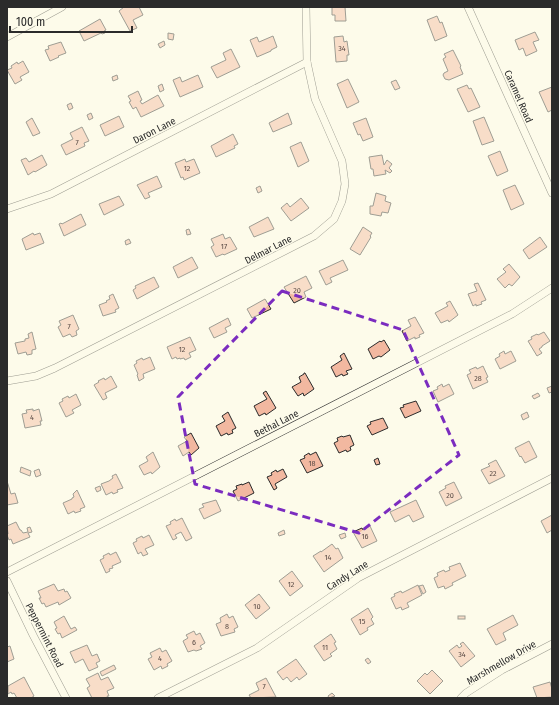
<svg xmlns="http://www.w3.org/2000/svg" width="559" height="705" font-family="'Fira Sans Condensed',sans-serif">
<style>
.building{fill:#f2b8a0;stroke:#2b2b2b}
.lines{fill:none;stroke-linecap:round;stroke-linejoin:round}
.street-casing{stroke:#2b2b2b;stroke-width:8}
.street{stroke:#fdfbea;stroke-width:7}
.marked{fill:none;stroke:#7b2cbf;stroke-width:3;stroke-dasharray:8 5;stroke-linejoin:round}
.labels{text-anchor:middle;stroke-width:3;stroke-linejoin:round;paint-order:stroke}
.number-label{font-size:8px;fill:#5d4e48}
.street-label{font-size:10px;fill:#2b2b2b;stroke:#fdfbea}
</style>
<rect width="100%" height="100%" fill="#fdfbea"/>
<g class="building">
<polygon points="124,7 139,7 143,15 133,20 137,28 130,31 119,11"/>
<polygon points="332,7 345,7 346,21 335,21 335,15 332,15"/>
<polygon points="437,16 440,23 442,22 447,36 435,41 427,20"/>
<polygon points="100,19 106,30 104,31 105,33 102,34 101,33 84,41 79,31"/>
<polygon points="535,32 539,40 533,42 537,51 526,56 523,48 519,50 515,40"/>
<polygon points="168,33 174,34 173,40 168,39"/>
<polygon points="273,36 277,47 271,50 271,51 257,57 250,40 257,37 259,42"/>
<polygon points="343,36 344,42 347,41 349,55 347,55 347,61 336,62 334,37"/>
<polygon points="164,41 165,45 160,48 158,44"/>
<polygon points="61,42 66,53 58,56 59,57 50,61 45,50 49,49 48,46"/>
<polygon points="231,49 240,67 217,78 211,67 226,60 223,53"/>
<polygon points="453,50 461,66 460,67 463,74 449,80 445,79 443,75 444,73 448,71 443,59 446,57 444,54"/>
<polygon points="23,61 29,72 20,77 22,80 15,84 7,70 12,68 11,66 17,62 18,64"/>
<polygon points="117,75 118,79 113,81 112,77"/>
<polygon points="198,75 203,87 180,97 173,80 180,77 182,82"/>
<polygon points="348,79 359,102 347,108 337,84"/>
<polygon points="396,80 400,88 395,90 391,82"/>
<polygon points="162,84 164,90 160,92 158,86"/>
<polygon points="467,85 469,89 471,88 480,107 468,112 457,89"/>
<polygon points="552,87 552,110 548,112 539,92"/>
<polygon points="138,91 142,100 140,101 142,104 158,95 164,106 141,117 136,107 133,109 129,102 131,101 128,96"/>
<polygon points="71,103 73,108 69,110 67,105"/>
<polygon points="91,113 93,118 89,120 87,115"/>
<polygon points="288,113 292,124 273,132 269,123"/>
<polygon points="119,116 124,127 105,136 100,125"/>
<polygon points="484,117 494,141 482,145 473,121"/>
<polygon points="32,118 40,133 33,136 26,122"/>
<polygon points="366,118 373,137 363,141 360,134 358,135 353,123"/>
<polygon points="82,127 89,141 84,143 85,146 66,155 61,145 73,139 70,133"/>
<polygon points="233,134 238,144 234,146 235,148 216,157 211,146"/>
<polygon points="301,142 309,161 298,167 290,147"/>
<polygon points="500,151 508,171 497,176 488,156"/>
<polygon points="42,155 47,165 35,172 34,171 28,175 21,160 26,158 29,162"/>
<polygon points="382,155 384,165 387,160 392,164 389,168 392,171 390,173 385,170 386,174 374,176 373,169 371,169 369,157"/>
<polygon points="185,159 186,162 194,159 200,173 184,180 183,177 181,178 175,163"/>
<polygon points="157,176 162,187 148,193 150,197 145,199 137,185"/>
<polygon points="515,185 524,204 511,210 503,190"/>
<polygon points="260,186 262,191 258,193 256,188"/>
<polygon points="376,193 386,196 385,201 391,203 388,213 382,212 381,216 370,214 370,206 373,206"/>
<polygon points="119,196 124,205 104,215 99,204"/>
<polygon points="301,198 309,208 291,221 281,208 287,203 290,207"/>
<polygon points="81,214 86,225 64,236 59,224 61,223 62,224"/>
<polygon points="268,217 274,229 254,237 249,227"/>
<polygon points="363,227 372,233 370,236 371,237 360,255 350,249"/>
<polygon points="189,229 191,234 187,235 186,230"/>
<polygon points="33,233 34,235 40,233 44,243 26,250 22,239"/>
<polygon points="223,234 225,239 230,237 237,249 224,255 223,254 216,257 211,247 214,245 211,239"/>
<polygon points="540,237 547,247 529,259 523,250"/>
<polygon points="129,239 131,243 126,245 125,241"/>
<polygon points="192,257 198,268 178,278 173,267"/>
<polygon points="343,260 348,270 330,278 332,282 326,285 319,271"/>
<polygon points="509,264 520,277 512,286 509,284 505,288 497,279 506,272 503,269"/>
<polygon points="306,276 312,288 304,292 306,297 294,303 284,287"/>
<polygon points="154,277 159,287 137,299 133,290 136,288 135,286"/>
<polygon points="478,283 486,300 481,302 482,304 476,306 476,304 473,306 468,294 477,291 474,284"/>
<polygon points="113,294 119,308 115,310 116,312 103,316 99,305 107,302 106,301 110,299 109,296"/>
<polygon points="265,299 271,309 252,318 247,309"/>
<polygon points="450,301 458,315 449,322 448,320 441,323 435,313 448,306 446,303"/>
<polygon points="73,315 79,329 76,331 77,335 72,337 70,334 63,337 58,327 61,325 59,321"/>
<polygon points="415,317 424,333 419,335 420,337 415,339 415,337 407,341 402,331 411,326 408,320"/>
<polygon points="228,318 231,325 225,328 227,332 214,338 209,328"/>
<polygon points="32,332 36,349 32,350 32,354 27,355 26,352 18,354 15,343 25,341 25,339 29,338 28,334"/>
<polygon points="544,332 550,341 542,346 542,347 539,349 542,353 537,356 528,341 532,339 531,337 537,334 538,335"/>
<polygon points="190,337 196,350 189,353 191,357 185,360 184,358 180,359 180,358 177,359 176,357 172,359 167,347"/>
<polygon points="384,340 390,350 381,357 379,356 373,359 368,349 380,341 381,342"/>
<polygon points="504,351 505,354 511,351 516,361 500,369 495,359 500,356 499,354"/>
<polygon points="344,353 352,369 346,371 348,374 343,376 342,374 336,377 331,367 342,360 340,356"/>
<polygon points="150,357 155,369 143,374 144,378 139,381 137,375 138,374 134,365 137,363 136,361 142,358 143,360"/>
<polygon points="483,366 488,377 486,378 488,382 473,389 467,375 471,373 469,370 476,367 477,369"/>
<polygon points="304,373 305,373 314,389 304,396 303,393 298,396 292,387 301,382 299,377 304,374"/>
<polygon points="111,376 117,387 105,393 107,398 103,400 94,385 99,382 98,381 104,378 105,380"/>
<polygon points="442,384 443,387 449,384 454,394 438,402 433,391 438,389 437,387"/>
<polygon points="552,386 552,392 549,393 547,388"/>
<polygon points="266,391 276,408 266,415 265,413 259,416 254,406 267,399 263,393"/>
<polygon points="538,393 540,396 534,399 532,396"/>
<polygon points="76,394 81,405 72,410 74,413 66,417 59,403 63,401 62,399 68,396 69,398"/>
<polygon points="416,401 421,411 405,418 400,408 404,407 403,405"/>
<polygon points="33,409 33,411 39,409 42,421 40,421 41,425 25,428 22,414 27,413 26,410"/>
<polygon points="228,412 236,428 232,430 233,433 228,435 227,433 221,436 216,426 225,421 222,416"/>
<polygon points="527,412 529,417 523,420 521,415"/>
<polygon points="383,418 388,428 372,435 367,426 371,424 370,422"/>
<polygon points="191,433 199,448 191,455 189,452 183,456 178,446 187,441 184,437"/>
<polygon points="350,435 354,445 350,447 351,450 347,452 346,450 339,453 334,443 338,441 337,438 342,436 343,437"/>
<polygon points="529,441 537,457 525,463 521,456 520,457 515,448"/>
<polygon points="153,452 160,467 152,474 151,472 144,475 139,466 148,461 146,457"/>
<polygon points="316,452 323,466 307,473 300,460 305,458 304,456 309,453 310,455"/>
<polygon points="378,458 380,464 376,465 374,460"/>
<polygon points="496,460 505,476 489,484 481,470 490,466 488,464"/>
<polygon points="21,467 31,471 30,476 20,472"/>
<polygon points="39,469 41,475 36,477 34,471"/>
<polygon points="283,469 287,477 275,484 277,488 274,490 267,477 272,475 271,473 276,470 277,472"/>
<polygon points="116,474 123,488 117,490 118,492 113,494 112,492 106,495 101,484 109,481 113,478 112,476"/>
<polygon points="7,481 11,494 15,493 18,503 7,505"/>
<polygon points="249,482 254,493 238,501 233,491 237,489 236,486 242,484 242,485"/>
<polygon points="454,482 462,498 446,506 439,492 446,488 445,486"/>
<polygon points="100,486 101,490 97,492 95,488"/>
<polygon points="77,490 85,507 80,509 81,511 75,513 74,511 68,514 63,503 72,499 72,498 74,497 73,494"/>
<polygon points="216,500 221,511 204,519 199,509 204,507 202,504"/>
<polygon points="416,500 424,517 413,522 409,515 395,522 390,512"/>
<polygon points="552,515 552,530 547,533 541,521"/>
<polygon points="182,518 192,538 186,541 181,532 175,535 177,538 173,540 166,526 171,524 170,522 175,519 176,521"/>
<polygon points="16,522 20,530 21,530 23,533 28,532 27,528 30,527 32,532 28,533 30,537 13,544 11,539 9,540 7,535 8,534 7,526"/>
<polygon points="370,526 377,541 362,548 353,532 362,528 363,530"/>
<polygon points="284,530 285,534 279,536 278,533"/>
<polygon points="345,533 346,537 341,539 339,535"/>
<polygon points="149,535 154,545 145,549 148,554 143,556 141,552 138,554 133,543 137,541 136,539 142,536 143,538"/>
<polygon points="332,544 336,549 338,548 343,558 324,572 313,556 321,551 321,552"/>
<polygon points="116,552 121,562 112,566 113,568 109,569 110,571 106,573 100,560 104,558 103,556 109,553 110,555"/>
<polygon points="460,563 466,576 452,583 453,585 445,589 444,586 438,588 434,578 438,576 437,573 444,570 445,572 450,570 449,567"/>
<polygon points="292,571 303,586 290,596 279,581"/>
<polygon points="54,584 58,591 64,589 65,592 67,591 71,598 59,605 58,602 46,607 44,603 42,604 39,598 41,598 38,591"/>
<polygon points="418,585 422,595 407,603 409,607 402,610 401,607 396,609 391,598 395,596 394,594 401,591 402,593"/>
<polygon points="423,585 426,592 423,594 419,586"/>
<polygon points="259,594 270,608 256,619 245,605"/>
<polygon points="368,608 373,617 371,619 374,624 367,628 368,630 360,635 351,619"/>
<polygon points="227,614 229,618 233,616 238,627 234,629 235,632 221,636 216,624 221,622 220,618"/>
<polygon points="513,615 518,625 503,633 506,640 496,645 487,629"/>
<polygon points="64,616 71,629 75,627 77,630 62,638 60,633 58,634 55,629 57,628 54,622"/>
<rect x="458" y="616" width="7" height="3"/>
<polygon points="194,631 196,635 200,633 205,643 200,646 202,649 196,651 194,650 188,652 183,641 188,638 186,635"/>
<polygon points="331,634 336,642 334,643 337,649 330,654 332,656 324,661 314,646"/>
<polygon points="463,642 475,656 461,667 449,651 457,645 459,648 462,646 460,644"/>
<polygon points="87,645 92,656 97,654 100,661 96,663 98,667 89,671 83,659 75,663 70,652"/>
<polygon points="10,646 14,659 7,662 7,647"/>
<polygon points="160,648 162,652 166,650 172,661 167,664 168,666 162,669 161,666 154,670 148,659 152,657 150,653"/>
<polygon points="368,658 371,662 368,664 365,660"/>
<polygon points="296,659 307,674 299,680 297,677 291,682 287,677 283,680 277,672"/>
<polygon points="114,665 116,669 102,676 100,672"/>
<polygon points="432,670 443,681 430,694 417,681 425,673 427,675"/>
<polygon points="98,673 101,680 108,677 114,688 107,691 109,696 107,696 108,698 92,698 87,688 90,686 86,679"/>
<polygon points="24,677 34,696 31,698 17,698 14,693 12,694 11,692 8,694 8,686"/>
<polygon points="266,678 276,697 251,698 249,695 259,690 256,683"/>
<polygon points="550,682 552,689 552,697 537,698 533,687"/>
<polygon points="332,693 335,696 329,698 328,696"/>
</g>
<g class="lines">
<defs>
<g id="street">
<polyline points="468,7 552,193"/>
<polyline points="7,37 62,7"/>
<polyline points="7,209 51,194 307,62"/>
<polyline points="7,381 36,376 55,368 314,236 334,219 342,201 345,184 342,161 315,99 307,62 306,7"/>
<polyline points="7,572 512,314 552,288"/>
<polyline points="7,581 33,635 66,698"/>
<polyline points="158,698 257,648 358,578 552,478"/>
<polyline points="461,698 466,693 502,670 552,644"/>
</g>
</defs>
<use href="#street" class="street-casing"/>
<use href="#street" class="street"/>
</g>
<path d="M0 0H559V705H0ZM282,291L403,330L459,455L359,533L195,484L178,397Z" fill="#fdfbea" fill-opacity=".55" fill-rule="evenodd"/>
<path class="marked" d="M282,291L403,330L459,455L359,533L195,484L178,397Z"/>
<g class="labels">
<g class="number-label">
<text x="342" y="51">34</text>
<text x="77" y="145">7</text>
<text x="187" y="171">12</text>
<text x="224" y="249">17</text>
<text x="297" y="293">20</text>
<text x="69" y="329">7</text>
<text x="182" y="352">12</text>
<text x="478" y="381">28</text>
<text x="32" y="420">4</text>
<text x="312" y="466">18</text>
<text x="493" y="476">22</text>
<text x="450" y="498">20</text>
<text x="365" y="539">16</text>
<text x="328" y="560">14</text>
<text x="291" y="587">12</text>
<text x="257" y="609">10</text>
<text x="362" y="624">15</text>
<text x="227" y="629">8</text>
<text x="194" y="645">6</text>
<text x="325" y="650">11</text>
<text x="462" y="657">34</text>
<text x="160" y="661">4</text>
<text x="264" y="689">7</text>
</g>
<g class="street-label">
<text transform="translate(519 96) rotate(66)" y="4">Caramel Road</text>
<text transform="translate(154 130) rotate(-27)" y="4">Daron Lane</text>
<text transform="translate(268 249) rotate(-27)" y="4">Delmar Lane</text>
<text transform="translate(276 423) rotate(-27)" y="4">Bethal Lane</text>
<text transform="translate(347 575) rotate(-32)" y="4">Candy Lane</text>
<text transform="translate(45 635) rotate(63)" y="4">Peppermint Road</text>
<text transform="translate(501 662) rotate(-30)" y="4">Marshmellow Drive</text>
</g>
</g>
<rect width="559" height="705" fill="none" stroke="#2b2b2b" stroke-width="16"/>
<path d="M10 26v6h122v-6" fill="none" stroke="#2b2b2b" stroke-width="2"/>
<text x="16" y="26" font-size="12" fill="#2b2b2b" stroke="#fdfbea" stroke-width="3" paint-order="stroke">100 m</text>
</svg>
